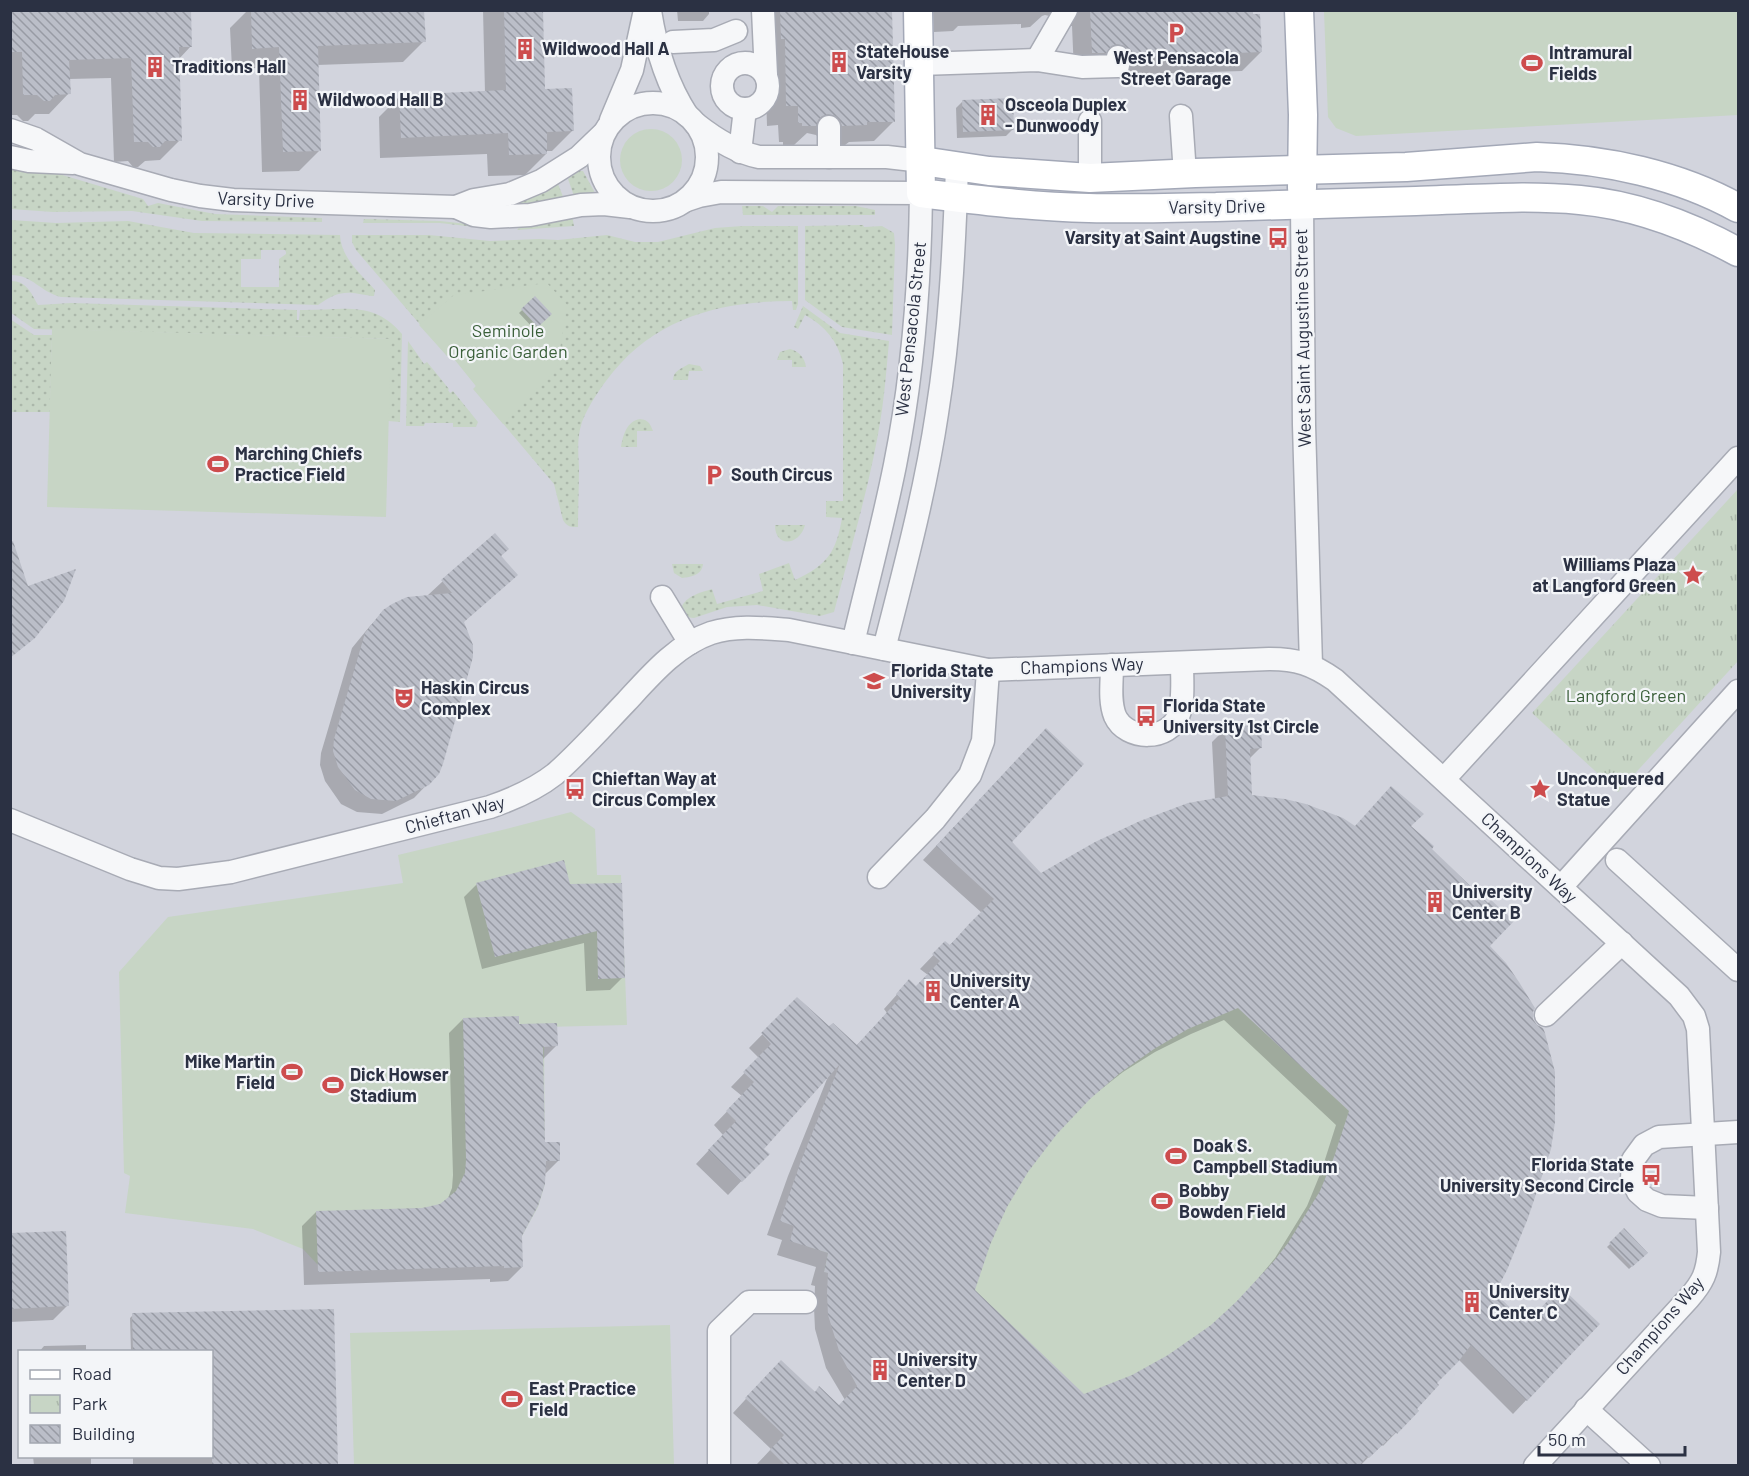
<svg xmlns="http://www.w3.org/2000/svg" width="1749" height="1476" font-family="Barlow,sans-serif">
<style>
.built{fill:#d2d4dd;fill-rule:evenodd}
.grass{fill:url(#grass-dots);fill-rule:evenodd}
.park{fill:url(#park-tufts)}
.garden{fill:#c7d5c5}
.shadow{fill:#0003;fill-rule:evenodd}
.building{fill:url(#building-back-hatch);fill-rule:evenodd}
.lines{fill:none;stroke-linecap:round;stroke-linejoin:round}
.minor-casing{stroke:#a8abb5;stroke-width:25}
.major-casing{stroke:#a3a8b7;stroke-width:31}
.minor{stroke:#f6f7f9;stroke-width:22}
.major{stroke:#fff;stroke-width:28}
.labels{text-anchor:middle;stroke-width:4.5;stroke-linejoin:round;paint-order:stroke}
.poi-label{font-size:18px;font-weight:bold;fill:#2b3143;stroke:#f3f5f8;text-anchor:start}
.street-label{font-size:18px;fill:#2b3143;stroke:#f3f5f8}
.park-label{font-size:18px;fill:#3a5f39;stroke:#f3f5f8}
</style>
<defs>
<pattern id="grass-dots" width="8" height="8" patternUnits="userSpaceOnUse" patternTransform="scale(1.5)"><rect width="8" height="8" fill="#c7d5c5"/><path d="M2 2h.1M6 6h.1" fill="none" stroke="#abb7aa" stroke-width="1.8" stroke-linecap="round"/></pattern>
<pattern id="park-tufts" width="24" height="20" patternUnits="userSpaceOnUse" patternTransform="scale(1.5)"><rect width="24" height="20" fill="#c7d5c5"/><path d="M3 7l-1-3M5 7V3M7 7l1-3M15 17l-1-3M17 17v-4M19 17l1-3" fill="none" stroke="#abb7aa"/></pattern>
<pattern id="building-back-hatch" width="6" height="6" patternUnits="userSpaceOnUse" patternTransform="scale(1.5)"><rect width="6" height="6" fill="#bbbec8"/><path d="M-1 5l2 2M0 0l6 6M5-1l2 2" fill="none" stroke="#989ba4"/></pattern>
</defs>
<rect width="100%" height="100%" fill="#e3e5eb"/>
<path class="built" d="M10,11H1738V1465H11ZM20,1352H212V1456H20Z"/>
<g class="grass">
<polygon points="10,165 59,174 143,199 148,206 158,203 215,214 322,218 322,222 202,221 132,211 53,212 11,209"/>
<polygon points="579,171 583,171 594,191 593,194 574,196 568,179"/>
<polygon points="558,184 564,199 534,205 506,205 524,201"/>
<polygon points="742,206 763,206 772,212 778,206 856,206 875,210 875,215 743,215"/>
<polygon points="572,215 574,226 517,230 521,225"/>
<polygon points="364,219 440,221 506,228 484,228 440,223 363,223"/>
<path d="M11,220L56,223L128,221L194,233L340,235C341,258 361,274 375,290L374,296H371C346,291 339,290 318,305L61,297C40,292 33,275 11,275ZM261,250H285L286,252V254L279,259V287H241V259H261Z"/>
<polygon points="863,225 864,227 882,226 894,233 895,245 892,335 842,327 805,300 805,226"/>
<path d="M742,226H798V304L796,310H793L792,301C724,301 659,316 613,372C601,387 589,404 582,422C577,437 578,452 579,467C579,487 578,507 578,527C571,527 567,527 563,520L554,484L474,389L476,386L450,353L447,356L356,250L352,242V235H429L490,241L539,239L558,240L607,235L635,242H658L715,228Z"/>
<path d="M11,281C27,281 31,293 38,305L71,303L297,310V320H299L300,310C340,311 373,299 402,334L400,422L388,421L390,339L34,329L11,313Z"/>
<path d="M803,306L840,333L889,341C887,364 885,388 882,410C872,479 851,546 834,612L820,616L757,605L727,607L694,618C686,618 684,614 681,608C687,595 700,593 712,589L717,604L763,591L759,574L789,563L795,580C827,565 836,553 842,518L826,517V501H843V364C838,341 825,326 805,315L798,329L794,327Z"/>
<polygon points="10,319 34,335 52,335 50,412 11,412"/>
<polygon points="408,341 424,364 427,362 449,389 448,390 450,393 453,391 478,422 476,427 453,427 453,423 425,423 424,426 406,426"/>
<path d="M790,349C799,351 805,358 806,367H792V360H777L780,352Z"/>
<path d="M689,364L700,366L703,371H689L688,380H673C673,371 682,368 689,364Z"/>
<path d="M640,419C649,420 650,424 653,431H637V447H621C623,435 627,421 640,419Z"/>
<path d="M775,525H805C800,545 775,549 775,525Z"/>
<path d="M672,564H703C702,575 691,577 682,578L674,573Z"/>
</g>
<polygon class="park" points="1738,489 1738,661 1618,792 1532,713"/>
<g class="garden">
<polygon points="1324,11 1738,11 1738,115 1356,136 1336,128 1328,117"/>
<circle cx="651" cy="160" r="31"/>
<polygon points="547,283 567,305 557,368 503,424 473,389 476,386 450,354 447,356 419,325 454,295"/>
<polygon points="52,329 391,339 386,517 47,507"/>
<polygon points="571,812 595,829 597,875 621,875 627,1025 544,1027 545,1184 538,1207 522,1236 318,1265 303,1249 253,1229 125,1213 130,1176 124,1173 119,972 168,917 403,883 398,855 502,830"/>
<polygon points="1045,925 1524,1087 1027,1466 885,1279 824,1272 828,1253 807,1246 814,1222"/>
<polygon points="670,1325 674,1465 354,1465 350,1333"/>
</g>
<g class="shadow">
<polygon points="10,10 191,46 178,60 180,140 160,160 145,161 138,167 133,167 128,161 114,162 111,78 69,79 69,93 49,114 35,114 28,121 23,121 17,115 10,115"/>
<polygon points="248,10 423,10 424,41 403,62 317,65 320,150 299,171 262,172 259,68 232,69 230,28"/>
<polygon points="483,10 541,10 544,91 573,130 552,151 546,151 546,154 525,175 488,176 487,154 380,158 379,117 400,96 485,93"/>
<polygon points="677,10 709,10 709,14 703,21 678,21"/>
<polygon points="760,10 891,10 894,121 874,141 849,142 845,145 822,146 821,140 816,135 807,133 794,145 783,146 783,142 779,142 778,125 767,126 765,59"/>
<polygon points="933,10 1251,10 1261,52 1242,71 1113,75 1074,72 1072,26 1060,26 1054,17 1045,15 1042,16 1030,27 1021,28 1021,24 958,26 953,31 934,32"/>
<polygon points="962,102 1012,130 1006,136 957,138 956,108"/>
<polygon points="535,298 550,314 534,329 519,313"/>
<polygon points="495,535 500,556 462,623 438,773 414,798 382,814 357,812 341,804 325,781 320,765 321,753 352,648 370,626 384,611 430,597 428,595 442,582"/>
<path d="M1226,728L1260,748L1249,759L1251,796L1355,827L1409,826L1430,849L1488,946L1493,1293L1526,1325L1598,1324L1513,1414L1458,1359L1435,1383L1415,1409L1417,1411L1383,1446L1381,1444L1360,1466H759L757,1464L771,1449L733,1413L768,1375L814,1393L839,1407L845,1400L826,1368L815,1329L814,1308L815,1286L811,1285L816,1267L777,1255L782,1240L767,1235L788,1176L829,1074L761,1149L767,1154L728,1195L696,1164L723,1135L714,1125L742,1096L731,1087L759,1058L749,1048L797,999L828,1028L856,1046L887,1013L884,1009L909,981L916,988L928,975L920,969L945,943L949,946L982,913L923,860L1032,744L1010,842L1041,875L1215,800L1212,742ZM1224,1020L1336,1125L1321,1172L1307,1206L1275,1258L1247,1292L1212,1326L1185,1346L1133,1376L1084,1396L973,1291L996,1228L1006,1207L1027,1171L1068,1119L1090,1098L1123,1072L1155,1052L1191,1034Z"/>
<polygon points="477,884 569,886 620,885 623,977 610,990 586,991 584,943 482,969 464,897"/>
<polygon points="463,1019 518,1025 556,1046 542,1060 544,1144 559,1160 545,1174 520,1236 522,1267 508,1281 490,1282 490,1279 304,1285 302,1226 316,1212 432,1208 440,1205 448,1198 452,1188 453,1175 449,1033"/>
<polygon points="1624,1231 1646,1253 1629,1269 1607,1247"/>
<polygon points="10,1235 67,1306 53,1320 10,1322"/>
<polygon points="333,1310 336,1466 133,1466 133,1456 212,1456 212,1352 131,1352 130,1318 133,1315"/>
<polygon points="86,1345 86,1352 39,1352 44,1346"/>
<polygon points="33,1456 91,1456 91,1466 34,1466"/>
</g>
<g class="building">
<polygon points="10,10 191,10 192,47 179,47 182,141 165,141 160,147 153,147 148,142 134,142 131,58 69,60 71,94 55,95 50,101 44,101 37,95 23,95 22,52 10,52"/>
<polygon points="251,10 424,10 426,42 318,46 321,151 283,152 279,47 252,49"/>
<polygon points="504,10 543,10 545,89 572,88 574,131 547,132 547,154 509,155 508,133 401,138 399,95 506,90"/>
<polygon points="780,10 892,10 895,122 867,122 867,125 842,126 840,120 836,116 828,114 822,116 818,120 816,126 802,126 802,123 798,123 798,106 786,106 785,39 781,39"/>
<polygon points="1090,10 1253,10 1253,14 1260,14 1262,52 1131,57 1130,51 1125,46 1117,44 1111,46 1106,53 1092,53"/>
<polygon points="1013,98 1014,130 963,132 962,100"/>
<polygon points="535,296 552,314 538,327 521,309"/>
<polygon points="495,533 509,549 501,556 518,575 464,622 473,645 473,657 443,764 439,774 429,785 396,801 371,799 355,790 338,767 333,751 334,739 365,633 383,610 392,604 407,597 452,593 441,580"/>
<polygon points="10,541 13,541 28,586 76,569 64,601 35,638 10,658"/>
<path d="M1261,725L1262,748L1250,749L1252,795L1285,799L1306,804L1343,818L1355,826L1391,786L1424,814L1411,826L1434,846L1432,849L1488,903L1491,900L1514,921L1490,946L1506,963L1519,982L1535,1008L1533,1012V1019L1537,1025L1543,1028L1545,1033L1555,1072V1122L1551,1149L1528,1218L1507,1270L1495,1293L1526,1323L1561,1287L1600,1324L1527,1401L1471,1345L1458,1362L1437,1383L1439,1385L1417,1409L1419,1411L1397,1434L1396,1432L1369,1458L1367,1456L1359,1466H786L770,1450L784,1435L745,1398L781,1360L815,1392L819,1386L839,1405L857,1386L840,1354L828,1315L827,1293L828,1273L824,1272L828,1253L790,1241L794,1226L780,1221L801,1161L840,1064L764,1149L770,1154L742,1182L708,1150L736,1121L726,1111L754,1082L743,1072L771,1044L761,1033L797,997L829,1026L833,1023L857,1045L900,998L896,994L909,979L916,986L940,961L932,954L945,941L950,945L969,924L994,899L936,846L1046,728L1084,764L1012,842L1041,873L1095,842L1140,821L1188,803L1228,796L1225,727ZM1238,1008L1349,1111L1334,1157L1320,1191L1288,1243L1274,1261L1236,1302L1211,1325L1168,1355L1132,1375L1084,1394L975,1290L990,1245L1007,1207L1028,1172L1057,1134L1090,1099L1120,1073L1154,1049L1188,1029Z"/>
<polygon points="564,860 570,884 622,883 625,978 598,979 597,931 495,957 476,883"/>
<polygon points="519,1016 519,1024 557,1023 558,1046 543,1047 545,1142 560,1142 560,1161 546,1161 545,1184 538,1206 522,1236 523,1267 504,1268 504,1266 318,1272 316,1211 422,1208 440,1204 456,1191 465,1173 466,1160 463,1018"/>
<polygon points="1624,1228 1648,1253 1632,1267 1609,1243"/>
<polygon points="66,1231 69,1306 10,1309 10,1233"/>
<polygon points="334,1309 338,1466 212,1466 212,1352 133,1352 132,1313"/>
</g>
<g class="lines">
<defs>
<g id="minor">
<polyline points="763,10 766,75"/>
<path d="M650,11C656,49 666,83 687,115"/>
<polyline points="673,42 714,40 736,31"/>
<polyline points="1037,60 1066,10"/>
<circle cx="745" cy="86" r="23"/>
<polyline points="920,64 1037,60 1082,67 1118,66 1118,57"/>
<circle cx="653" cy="157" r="54"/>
<polyline points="1181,116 1185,174"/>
<polyline points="611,120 632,70 645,10"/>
<polyline points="1090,121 1090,178"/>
<path d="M696,124C715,139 735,152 759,157H887L922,161"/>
<polyline points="829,127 829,157"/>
<polyline points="10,130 36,139 80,164 171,190 200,196 233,200 456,207 474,200 510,194 541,181 579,157 603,134"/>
<polyline points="740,152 745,109"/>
<polyline points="10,157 29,161 73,163"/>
<path d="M687,200L699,196L721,192L921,193C920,284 913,375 895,465C883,525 867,584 853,643"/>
<polyline points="1302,204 1304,425 1311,665"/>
<polyline points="456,207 474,215 491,217 530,215 581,205 604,204 630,207"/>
<polyline points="662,597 690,643"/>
<path d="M884,649C904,571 925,493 937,413C950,332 954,250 957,168"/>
<path d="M1112,665C1112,682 1109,701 1115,716C1126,741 1170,742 1179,714C1184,699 1182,679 1182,663"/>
<polyline points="1444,779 1738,458"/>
<path d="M10,820L130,869L159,878L178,879L231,872L490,807C513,799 536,789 555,774C580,752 603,726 626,702C650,676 676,645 711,633C736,625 763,628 789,630L988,670L1269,659C1297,659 1312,664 1335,680L1679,996L1694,1016L1698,1029L1709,1252C1707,1273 1703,1282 1689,1298L1535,1466"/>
<polyline points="1617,860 1738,970"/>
<polyline points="879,877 935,819 970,775 983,741 988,670"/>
<polyline points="1561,887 1738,691"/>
<polyline points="1546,1015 1622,943"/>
<polyline points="1707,1208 1662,1206 1647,1200 1638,1192 1632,1179 1633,1160 1644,1145 1659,1137 1738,1132"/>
<polyline points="1586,1409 1649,1466"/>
<polyline points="719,1466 719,1331 749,1302 806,1302"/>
</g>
<g id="major">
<path d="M918,10L921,193C977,200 1033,207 1089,208C1131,209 1174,208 1216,207C1283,205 1350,203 1416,201C1471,199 1526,195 1580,200C1636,205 1690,226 1738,252"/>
<polyline points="1299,10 1303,115 1302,188"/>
<path d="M922,161L989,171L1090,178L1195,173L1406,167L1537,157C1605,159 1679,175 1738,208"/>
</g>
</defs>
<use href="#minor" class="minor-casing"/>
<use href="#major" class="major-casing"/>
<use href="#minor" class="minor"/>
<use href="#major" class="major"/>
</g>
<defs>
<symbol id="parking-bare" viewBox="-9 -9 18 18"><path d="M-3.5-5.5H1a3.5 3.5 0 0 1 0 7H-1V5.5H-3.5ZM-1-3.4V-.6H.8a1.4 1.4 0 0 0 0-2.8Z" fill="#cd4c4d" stroke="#f3f5f8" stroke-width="2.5" paint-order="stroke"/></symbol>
<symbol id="building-bare" viewBox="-9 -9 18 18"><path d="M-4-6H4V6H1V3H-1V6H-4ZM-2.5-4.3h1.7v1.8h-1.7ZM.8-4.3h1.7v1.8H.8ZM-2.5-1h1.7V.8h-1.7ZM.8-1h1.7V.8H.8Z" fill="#cd4c4d" stroke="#f3f5f8" stroke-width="2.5" paint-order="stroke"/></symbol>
<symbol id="stadium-bare" viewBox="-9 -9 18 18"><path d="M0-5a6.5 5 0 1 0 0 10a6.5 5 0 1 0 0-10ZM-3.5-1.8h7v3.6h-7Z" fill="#cd4c4d" stroke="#f3f5f8" stroke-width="2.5" paint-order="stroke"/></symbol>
<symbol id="bus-bare" viewBox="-9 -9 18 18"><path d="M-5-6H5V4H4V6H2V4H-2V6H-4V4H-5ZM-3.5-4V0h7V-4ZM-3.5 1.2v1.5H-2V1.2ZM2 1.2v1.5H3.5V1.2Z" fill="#cd4c4d" stroke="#f3f5f8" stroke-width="2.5" paint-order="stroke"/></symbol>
<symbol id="sight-bare" viewBox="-9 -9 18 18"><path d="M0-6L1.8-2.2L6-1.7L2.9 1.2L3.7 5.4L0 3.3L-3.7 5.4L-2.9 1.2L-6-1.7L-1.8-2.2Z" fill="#cd4c4d" stroke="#f3f5f8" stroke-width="2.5" paint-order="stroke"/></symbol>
<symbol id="university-bare" viewBox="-9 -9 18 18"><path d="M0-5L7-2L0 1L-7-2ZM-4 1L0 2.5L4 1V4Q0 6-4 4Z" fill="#cd4c4d" stroke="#f3f5f8" stroke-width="2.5" paint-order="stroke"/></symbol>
<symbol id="theatre-bare" viewBox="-9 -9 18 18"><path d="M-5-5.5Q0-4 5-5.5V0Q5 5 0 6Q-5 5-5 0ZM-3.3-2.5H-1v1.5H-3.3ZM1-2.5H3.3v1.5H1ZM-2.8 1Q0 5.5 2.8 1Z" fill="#cd4c4d" stroke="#f3f5f8" stroke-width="2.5" paint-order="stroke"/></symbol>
</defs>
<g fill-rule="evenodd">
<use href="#parking-bare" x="1161" y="18" width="30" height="30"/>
<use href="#building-bare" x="510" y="34" width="30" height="30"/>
<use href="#building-bare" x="824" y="47" width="30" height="30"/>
<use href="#stadium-bare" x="1517" y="48" width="30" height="30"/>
<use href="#building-bare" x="140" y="52" width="30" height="30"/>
<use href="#building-bare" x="285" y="85" width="30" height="30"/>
<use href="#building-bare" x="973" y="100" width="30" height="30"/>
<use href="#bus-bare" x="1263" y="223" width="30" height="30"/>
<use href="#stadium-bare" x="203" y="449" width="30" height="30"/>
<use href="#parking-bare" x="699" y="460" width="30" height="30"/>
<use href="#sight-bare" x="1678" y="560" width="30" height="30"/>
<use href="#university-bare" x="859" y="666" width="30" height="30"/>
<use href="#theatre-bare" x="389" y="683" width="30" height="30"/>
<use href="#bus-bare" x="1131" y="701" width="30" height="30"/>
<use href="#bus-bare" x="560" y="774" width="30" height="30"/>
<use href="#sight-bare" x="1525" y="774" width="30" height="30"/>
<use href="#building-bare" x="1420" y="887" width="30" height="30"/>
<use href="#building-bare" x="918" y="976" width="30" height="30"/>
<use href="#stadium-bare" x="277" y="1057" width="30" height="30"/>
<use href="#stadium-bare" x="318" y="1070" width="30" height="30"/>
<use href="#stadium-bare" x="1161" y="1141" width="30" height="30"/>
<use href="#bus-bare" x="1636" y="1160" width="30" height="30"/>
<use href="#stadium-bare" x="1147" y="1186" width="30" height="30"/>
<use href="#building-bare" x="1457" y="1287" width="30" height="30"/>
<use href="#building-bare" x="865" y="1355" width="30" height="30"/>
<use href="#stadium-bare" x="497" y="1384" width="30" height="30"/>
</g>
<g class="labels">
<g class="poi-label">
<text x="542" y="55">Wildwood Hall A</text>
<text x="856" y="58">StateHouse<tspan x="856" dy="21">Varsity</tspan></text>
<text x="1549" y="59">Intramural<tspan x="1549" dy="21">Fields</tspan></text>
<text x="1176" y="64" text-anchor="middle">West Pensacola<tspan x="1176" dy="21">Street Garage</tspan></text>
<text x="172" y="73">Traditions Hall</text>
<text x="317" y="106">Wildwood Hall B</text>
<text x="1005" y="111">Osceola Duplex<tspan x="1005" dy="21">- Dunwoody</tspan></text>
<text x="1261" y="244" text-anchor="end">Varsity at Saint Augstine</text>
<text x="235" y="460">Marching Chiefs<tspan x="235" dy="21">Practice Field</tspan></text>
<text x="731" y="481">South Circus</text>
<text x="1676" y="571" text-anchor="end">Williams Plaza<tspan x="1676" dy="21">at Langford Green</tspan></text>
<text x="891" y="677">Florida State<tspan x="891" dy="21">University</tspan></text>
<text x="421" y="694">Haskin Circus<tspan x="421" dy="21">Complex</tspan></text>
<text x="1163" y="712">Florida State<tspan x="1163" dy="21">University 1st Circle</tspan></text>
<text x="592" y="785">Chieftan Way at<tspan x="592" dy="21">Circus Complex</tspan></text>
<text x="1557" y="785">Unconquered<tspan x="1557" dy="21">Statue</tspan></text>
<text x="1452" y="898">University<tspan x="1452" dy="21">Center B</tspan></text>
<text x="950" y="987">University<tspan x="950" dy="21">Center A</tspan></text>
<text x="275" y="1068" text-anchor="end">Mike Martin<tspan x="275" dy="21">Field</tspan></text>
<text x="350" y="1081">Dick Howser<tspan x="350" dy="21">Stadium</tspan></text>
<text x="1193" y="1152">Doak S.<tspan x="1193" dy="21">Campbell Stadium</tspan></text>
<text x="1634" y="1171" text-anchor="end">Florida State<tspan x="1634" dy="21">University Second Circle</tspan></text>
<text x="1179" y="1197">Bobby<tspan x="1179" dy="21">Bowden Field</tspan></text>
<text x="1489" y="1298">University<tspan x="1489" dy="21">Center C</tspan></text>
<text x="897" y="1366">University<tspan x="897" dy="21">Center D</tspan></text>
<text x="529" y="1395">East Practice<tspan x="529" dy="21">Field</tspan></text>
</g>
<g class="street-label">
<text transform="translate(266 200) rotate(2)" y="6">Varsity Drive</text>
<text transform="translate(1217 207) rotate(-1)" y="6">Varsity Drive</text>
<text transform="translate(911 329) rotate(-84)" y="6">West Pensacola Street</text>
<text transform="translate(1303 338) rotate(-91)" y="6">West Saint Augustine Street</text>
<text transform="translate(1082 666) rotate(-2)" y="6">Champions Way</text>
<text transform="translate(455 815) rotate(-15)" y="6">Chieftan Way</text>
<text transform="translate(1529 858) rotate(43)" y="6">Champions Way</text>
<text transform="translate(1660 1326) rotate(-49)" y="6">Champions Way</text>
</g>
<g class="park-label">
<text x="508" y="337">Seminole<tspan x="508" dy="21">Organic Garden</tspan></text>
<text x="1626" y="702">Langford Green</text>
</g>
</g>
<rect width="1749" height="1476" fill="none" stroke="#2b3143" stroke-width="24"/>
<rect x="18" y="1350" width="195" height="108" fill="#f3f5f8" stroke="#a3a7b0" stroke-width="1.5"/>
<rect x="30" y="1370" width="30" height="9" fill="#ffffff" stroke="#a3a7b0" stroke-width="1.5"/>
<text x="72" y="1380" font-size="18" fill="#2b3143">Road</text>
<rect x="30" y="1395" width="30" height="18" fill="url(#park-tufts)" stroke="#a3a7b0" stroke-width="1.5"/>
<text x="72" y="1410" font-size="18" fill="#2b3143">Park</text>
<rect x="30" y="1425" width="30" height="18" fill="url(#building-back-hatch)" stroke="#a3a7b0" stroke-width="1.5"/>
<text x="72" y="1440" font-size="18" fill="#2b3143">Building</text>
<path d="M1539 1446v9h146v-9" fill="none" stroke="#2b3143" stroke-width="3"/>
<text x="1548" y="1446" font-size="18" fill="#2b3143" stroke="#f3f5f8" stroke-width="4.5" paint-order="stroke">50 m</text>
</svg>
